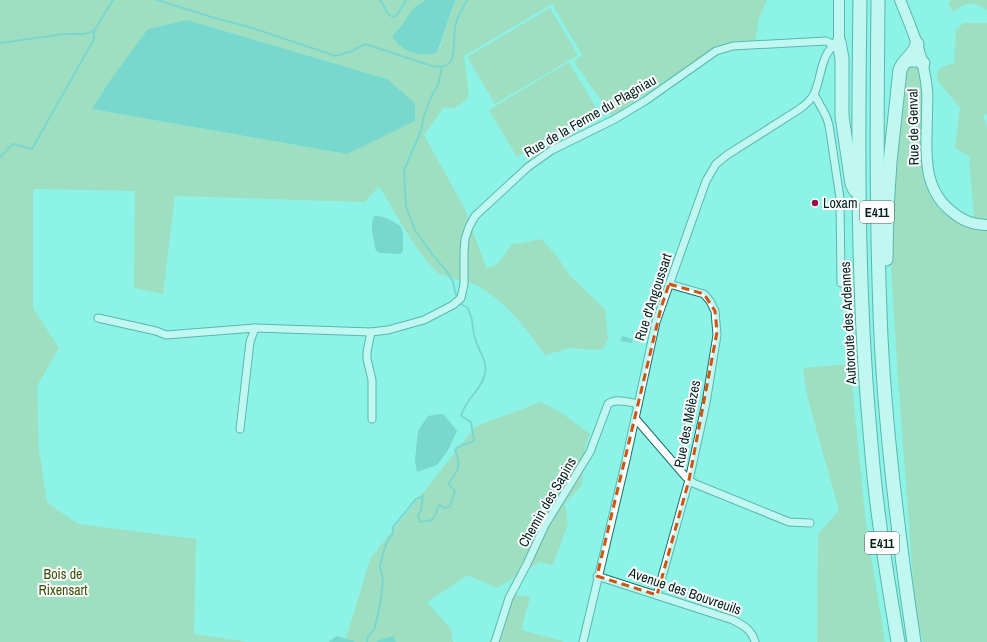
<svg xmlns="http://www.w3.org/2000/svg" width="987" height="642" font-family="'Archivo Narrow',sans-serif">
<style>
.green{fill:#b4c797;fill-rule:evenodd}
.water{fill:#62b9af}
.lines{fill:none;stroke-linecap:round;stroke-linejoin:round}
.stream{stroke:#62b9af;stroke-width:2}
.street-casing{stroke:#1a7068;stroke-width:9}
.secondary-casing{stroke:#1a7068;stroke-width:12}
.highway-casing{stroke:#1a7068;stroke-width:15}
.street{stroke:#fff;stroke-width:7}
.secondary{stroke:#fff;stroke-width:10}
.highway{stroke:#fff;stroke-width:13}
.marked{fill:none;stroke:#d1530e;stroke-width:3;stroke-dasharray:8 5;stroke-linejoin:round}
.poi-dot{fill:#a00749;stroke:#fefefe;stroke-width:1.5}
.labels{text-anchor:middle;stroke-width:4;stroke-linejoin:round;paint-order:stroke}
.shield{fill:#fefefe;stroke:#4c6360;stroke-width:1}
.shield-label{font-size:13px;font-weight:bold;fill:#00211d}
.street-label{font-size:14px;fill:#00211d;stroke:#fefefe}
.poi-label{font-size:14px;fill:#00211d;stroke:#fefefe;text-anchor:start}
.park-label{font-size:14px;fill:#3b4f0a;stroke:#fefefe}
</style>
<rect width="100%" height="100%" fill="#8cf3e6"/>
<g class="green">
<path d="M0,0H426L416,6L403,24L394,34C400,38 414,52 420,54C426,56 436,53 440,48L448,19L456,0H767L759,18L755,41L727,44L706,54L612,116L574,62L582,55L552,4L464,56L469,96C462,103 455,112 444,107L424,135L465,209L486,268L497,265L512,244L521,243L541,239L556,255L570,276L605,309L608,339L603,349L592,350L571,348L545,355C527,330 507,303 480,287C470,281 445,279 437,272C413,248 397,215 379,186L365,202L175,196L163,294L134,288L135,191L33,189V308L59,348L37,386L39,450L47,502L78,524L196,539L194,634L249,642H0ZM187,20L387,79L347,154L93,109Z"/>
<path d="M952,0H987V10C973,0 966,2 953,12L949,6V2Z"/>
<polygon points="550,8 578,55 495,104 467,57"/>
<polygon points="964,23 987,23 987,114 983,115 987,126 987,219 974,218 969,156 955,148 960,108 938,81 937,74 940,68 954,63 956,29"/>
<polygon points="569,62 597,109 517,157 489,110"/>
<path d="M913,64L917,67L921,73C922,95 923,116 923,138C923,154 921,171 926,186C934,211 961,230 987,230V642H923L915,605L898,379L889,238L892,165L907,68Z"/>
<polygon points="850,364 866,524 885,642 817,642 818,534 839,510 807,396 803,368"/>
<polygon points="541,402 560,412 590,434 585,448 582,485 565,504 568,524 553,565 540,562 497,588 468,575 427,602 451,629 453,642 345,642 370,559 476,426"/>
<polygon points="510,594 530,597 521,630 563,641 562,642 489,642 493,638"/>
</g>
<g class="water">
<path d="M426,0H456C451,8 439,50 437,52C432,55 424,55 419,54C407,52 400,47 393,38L394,34L403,24L411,11L416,6Z"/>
<polygon points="187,20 387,79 415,103 415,121 347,154 92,109 111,79 148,29"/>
<path d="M374,216C382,215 395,221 401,227L403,233V251L400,254L380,253L376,251C374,241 369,225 374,216Z"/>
<polygon points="622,336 633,339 632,343 620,341"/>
<polygon points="441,414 444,415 457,431 448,450 437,465 417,472 415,460 418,431 428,416"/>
<polygon points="337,636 353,641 355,642 328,642"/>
<polygon points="393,636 396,642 376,642 382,639"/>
</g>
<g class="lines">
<g class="stream">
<path d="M157,0L218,19L246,26L336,56L352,51L365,44L432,66C463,72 450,41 456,23C458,15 463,7 467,0"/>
<polyline points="380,0 389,15 395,17 399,12 406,0"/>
<polyline points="0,43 65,34 85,34 94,31"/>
<polyline points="442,67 438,85 431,97 423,119 422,128 404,171 406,207 415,230 434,257 446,270 453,282 456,295"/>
<polyline points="0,157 13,144 32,149 94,39 94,31 113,0"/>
<path d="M367,642L368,636L374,630L380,605L383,581L380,566L384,550L387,542L393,533V527L416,499L423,496L421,511L418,516L420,522L432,520L436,514L438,506L440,505L445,508L450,506L455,491L448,484C458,471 462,466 455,450C460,444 468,444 474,441L471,422L461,416C465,399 481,391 485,374C488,361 478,350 475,338C473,332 473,326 472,320C471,316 469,312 468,308L461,304"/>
</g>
<defs>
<g id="street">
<polyline points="814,94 826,116 829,125 840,198 841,283"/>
<polyline points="98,318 156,331 166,335 255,328 371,332 388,330 424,320 453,305 461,298 464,284 464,252 465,239 469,227 475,216 528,167 552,150 615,119 645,101 716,51 733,46 826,41 834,45"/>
<polyline points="371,332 367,352 367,359 372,380 372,419"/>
<polyline points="635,418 685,476 693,483 789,522 810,523"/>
<polyline points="240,429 250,342 255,328"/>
<path d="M597,576L733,620C743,625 752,630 755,642"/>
<polyline points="657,595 689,480 706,403 717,335 715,311 710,301 704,294 669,284"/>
<path d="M495,642L509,598L527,564L545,525L590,452L608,404C615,398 629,402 638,404"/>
<path d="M583,642L626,460L656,322L706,181L716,164L727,155L798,110C804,106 811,100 814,94C822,78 820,52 838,43"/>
</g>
<g id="secondary">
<polyline points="839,0 839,42"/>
<path d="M900,0C912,29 924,58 927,90C928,97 927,105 927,112C927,147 920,186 951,211C961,220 974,225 987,225"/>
</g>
<g id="highway">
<path d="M860,0C858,148 857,296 871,443C876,510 887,576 898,642"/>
<path d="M878,0C877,112 876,224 881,337C886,439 899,541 914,642"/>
<polyline points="839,42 842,59 842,116 852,184 855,190"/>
<polyline points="907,60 918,60 923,63"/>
<path d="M886,259L887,209L890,162L900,70C904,59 915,55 917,44"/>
</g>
</defs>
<use href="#street" class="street-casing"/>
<use href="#secondary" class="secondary-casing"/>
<use href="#highway" class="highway-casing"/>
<use href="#street" class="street"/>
<use href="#secondary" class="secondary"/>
<use href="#highway" class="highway"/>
</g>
<path d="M0 0H987V642H0ZM669,284L704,294L715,311L717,332L689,480L657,595L597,576L661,308Z" fill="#8cf3e6" fill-opacity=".55" fill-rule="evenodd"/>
<path class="marked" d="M669,284L704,294L715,311L717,332L689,480L657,595L597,576L661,308Z"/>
<circle class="poi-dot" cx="815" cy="203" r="4"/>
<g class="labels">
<g class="shield">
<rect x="860" y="201" width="34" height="22" rx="3"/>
<rect x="865" y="532" width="34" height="22" rx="3"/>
</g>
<g class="shield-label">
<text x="877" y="217">E411</text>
<text x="882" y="548">E411</text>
</g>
<g class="street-label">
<text transform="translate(590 116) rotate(-30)" y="5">Rue de la Ferme du Plagniau</text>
<text transform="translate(913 127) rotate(-91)" y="5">Rue de Genval</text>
<text transform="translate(653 297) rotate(-72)" y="5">Rue d'Angoussart</text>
<text transform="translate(848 323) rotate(-93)" y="5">Autoroute des Ardennes</text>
<text transform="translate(687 424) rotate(-79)" y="5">Rue des Mélèzes</text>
<text transform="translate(547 502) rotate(-60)" y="5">Chemin des Sapins</text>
<text transform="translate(685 591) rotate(19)" y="5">Avenue des Bouvreuils</text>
</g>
<g class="poi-label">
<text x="823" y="208">Loxam</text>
</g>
<g class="park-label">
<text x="63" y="579">Bois de<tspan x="63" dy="16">Rixensart</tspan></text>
</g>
</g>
</svg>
